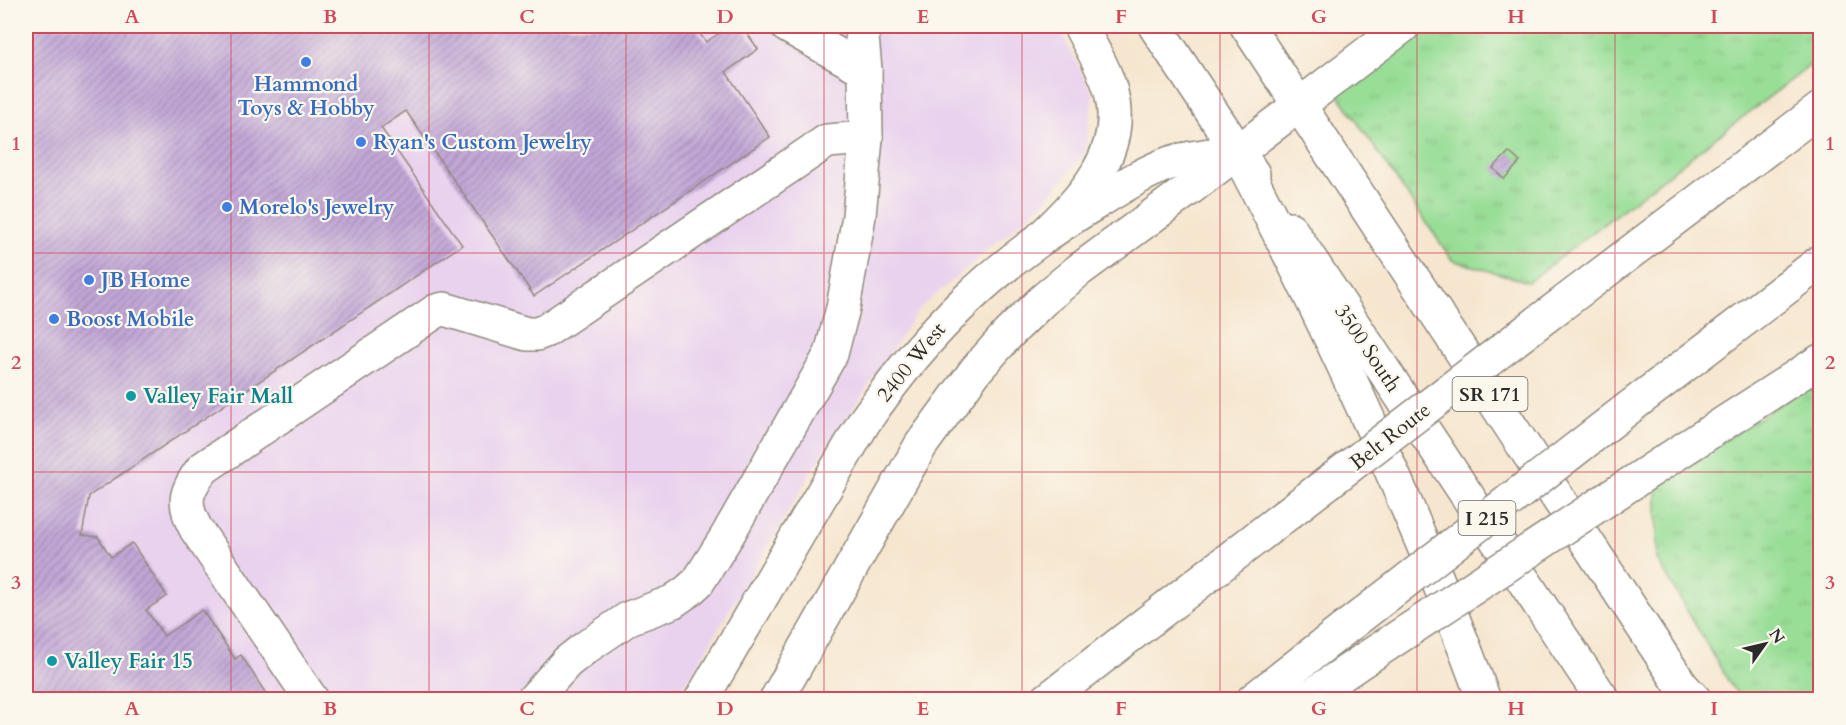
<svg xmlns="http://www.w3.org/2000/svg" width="1846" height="725" font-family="Cardo,serif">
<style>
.built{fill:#e9d2ee}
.grass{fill:url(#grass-tufts);stroke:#628461;stroke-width:1.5}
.building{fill:url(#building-hatch)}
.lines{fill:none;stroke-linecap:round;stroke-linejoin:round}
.minor-casing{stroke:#90887d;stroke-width:36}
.major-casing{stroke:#90887d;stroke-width:36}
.highway-casing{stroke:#90887d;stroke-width:36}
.minor{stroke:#fff;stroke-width:33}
.major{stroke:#fff;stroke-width:33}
.highway{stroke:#fff;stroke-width:33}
.highway-bridge-casing{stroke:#90887d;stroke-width:36;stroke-linecap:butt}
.highway-bridge{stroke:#fff;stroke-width:33}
.grid{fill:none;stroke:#d1495b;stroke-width:1.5;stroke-opacity:0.55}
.shop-dot{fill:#3f7fe0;stroke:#fbf7ec;stroke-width:2}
.culture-dot{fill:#0f9aa8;stroke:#fbf7ec;stroke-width:2}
.labels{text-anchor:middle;stroke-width:4.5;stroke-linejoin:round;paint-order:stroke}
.shield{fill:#fbf7ec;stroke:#696865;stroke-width:1.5}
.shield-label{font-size:20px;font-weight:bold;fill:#2b2b2b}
.shop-label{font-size:21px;font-weight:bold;fill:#366cbe;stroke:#fbf7ec;text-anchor:start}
.street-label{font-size:21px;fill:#2b2b2b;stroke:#fbf7ec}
.culture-label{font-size:21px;font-weight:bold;fill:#0d838f;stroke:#fbf7ec;text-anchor:start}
.neatline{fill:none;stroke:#d1495b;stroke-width:2}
.grid-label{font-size:20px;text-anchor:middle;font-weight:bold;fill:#d1495b}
</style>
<defs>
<pattern id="grass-tufts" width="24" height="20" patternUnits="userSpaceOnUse" patternTransform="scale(1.5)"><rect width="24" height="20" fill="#99de97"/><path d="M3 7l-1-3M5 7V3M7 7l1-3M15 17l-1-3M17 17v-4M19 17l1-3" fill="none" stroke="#84bf82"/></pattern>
<pattern id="building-hatch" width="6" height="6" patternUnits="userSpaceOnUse" patternTransform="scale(1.5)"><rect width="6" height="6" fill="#c2a7d7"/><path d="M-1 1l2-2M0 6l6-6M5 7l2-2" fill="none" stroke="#9e88af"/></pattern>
</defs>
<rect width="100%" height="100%" fill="#fbf7ec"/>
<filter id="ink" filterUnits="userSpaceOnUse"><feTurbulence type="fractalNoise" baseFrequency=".0167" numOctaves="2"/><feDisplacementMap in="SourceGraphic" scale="12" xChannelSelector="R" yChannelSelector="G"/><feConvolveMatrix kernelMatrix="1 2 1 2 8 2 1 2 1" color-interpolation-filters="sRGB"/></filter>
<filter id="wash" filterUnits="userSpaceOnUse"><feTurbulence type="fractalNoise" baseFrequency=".008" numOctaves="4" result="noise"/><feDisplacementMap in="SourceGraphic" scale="24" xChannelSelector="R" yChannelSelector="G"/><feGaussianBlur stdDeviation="1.35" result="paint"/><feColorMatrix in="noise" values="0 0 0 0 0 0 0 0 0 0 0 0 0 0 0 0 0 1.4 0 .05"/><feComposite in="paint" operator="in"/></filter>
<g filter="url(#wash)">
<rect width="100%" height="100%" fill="#f6e6cf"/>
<polygon class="built" points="26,26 1058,26 1093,94 1085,153 1042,204 919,309 814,468 677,699 26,699"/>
<g class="grass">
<polygon points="1432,26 1820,26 1820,58 1528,282 1452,260 1338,94"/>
<polygon points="1820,379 1820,699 1741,699 1730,684 1657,559 1657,483"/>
</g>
<g id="blocks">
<g class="building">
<polygon points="26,26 694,26 706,42 730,26 742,26 758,49 726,72 770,137 534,296 406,111 381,128 462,245 89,496 82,535 98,537 111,557 132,543 167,596 146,610 164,636 202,610 235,659 241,655 270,700 26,700"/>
<polygon points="1509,152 1520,162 1504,179 1493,168"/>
</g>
</g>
</g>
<g filter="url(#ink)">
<use href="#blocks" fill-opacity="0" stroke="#90887d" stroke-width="1.5"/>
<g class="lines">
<defs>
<g id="minor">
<polyline points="787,26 865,70"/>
<path d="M312,700L196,529C182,503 185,492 202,469L436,311L444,309L527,334H537L547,330L827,141L866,138"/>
<polyline points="533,700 567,662 585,648 629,618 672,602 688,591 698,582 727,536 831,354 843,308 859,216 866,138 865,70 861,26"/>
<path d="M701,700L864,422C930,327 995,264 1094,204C1117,190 1144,172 1170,163C1191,156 1216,155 1237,151"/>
</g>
<g id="major">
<polyline points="1155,26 1253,174"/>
<polyline points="1247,26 1691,700"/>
<polyline points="1290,229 1603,700"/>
<path d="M1040,239C1081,200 1127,153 1111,92C1105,69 1091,47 1080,26"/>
</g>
<g id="highway">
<path d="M1237,151C1330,329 1415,511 1484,700"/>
<polyline points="1562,304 1820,109"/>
<polyline points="1630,407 1820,262"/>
<polyline points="1662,463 1820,361"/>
<polyline points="1680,684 1695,700"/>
<polyline points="776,700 921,445 976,370 1008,334 1043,300 1079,270 1189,189 1403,26"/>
<polyline points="1047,700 1304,501"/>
<polyline points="1253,700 1344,629"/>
<polyline points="1305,700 1365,659"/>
</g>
</defs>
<use href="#minor" class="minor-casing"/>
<use href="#major" class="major-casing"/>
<use href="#highway" class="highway-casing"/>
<use href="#minor" class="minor"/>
<use href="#major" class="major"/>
<use href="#highway" class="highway"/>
<defs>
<g id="highway-bridge">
<polyline points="1304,501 1562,304"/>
<polyline points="1344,629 1630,407"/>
<polyline points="1365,659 1662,463"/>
</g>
</defs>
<use href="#highway-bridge" class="highway-bridge-casing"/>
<use href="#highway-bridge" class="highway-bridge"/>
</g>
</g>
<path class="grid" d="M231,26V700M429,26V700M626,26V700M824,26V700M1022,26V700M1220,26V700M1417,26V700M1615,26V700M26,253H1820M26,472H1820"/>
<g class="shop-dot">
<circle cx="306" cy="62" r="6"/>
<circle cx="361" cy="142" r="6"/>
<circle cx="227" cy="207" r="6"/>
<circle cx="89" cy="280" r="6"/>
<circle cx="54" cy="319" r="6"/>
</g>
<g class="culture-dot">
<circle cx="131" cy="396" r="6"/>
<circle cx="52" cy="661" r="6"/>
</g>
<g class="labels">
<g class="shield">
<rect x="1452.5" y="377" width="75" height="34" rx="4.5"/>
<rect x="1458.5" y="501" width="57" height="34" rx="4.5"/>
</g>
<g class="shield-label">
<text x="1490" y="401">SR 171</text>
<text x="1487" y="525">I 215</text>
</g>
<g class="shop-label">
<text x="306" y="91" text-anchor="middle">Hammond<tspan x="306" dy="24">Toys &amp; Hobby</tspan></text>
<text x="373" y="149">Ryan's Custom Jewelry</text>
<text x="239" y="214">Morelo's Jewelry</text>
<text x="101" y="287">JB Home</text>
<text x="66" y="326">Boost Mobile</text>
</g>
<g class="street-label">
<text transform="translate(1368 348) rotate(56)" y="7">3500 South</text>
<text transform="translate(911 362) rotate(-51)" y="7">2400 West</text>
<text transform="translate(1390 436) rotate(-38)" y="7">Belt Route</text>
</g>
<g class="culture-label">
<text x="143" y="403">Valley Fair Mall</text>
<text x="64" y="668">Valley Fair 15</text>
</g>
</g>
<rect width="1846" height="725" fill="none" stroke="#fbf7ec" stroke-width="66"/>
<g transform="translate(1765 644) rotate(56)" stroke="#fbf7ec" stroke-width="4.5" paint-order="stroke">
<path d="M0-4.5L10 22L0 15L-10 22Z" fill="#2b2b2b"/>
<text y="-9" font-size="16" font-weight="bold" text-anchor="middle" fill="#2b2b2b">N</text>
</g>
<rect x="33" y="33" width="1780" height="659" class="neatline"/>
<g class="grid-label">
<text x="132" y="23">A</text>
<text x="330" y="23">B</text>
<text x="527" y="23">C</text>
<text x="725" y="23">D</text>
<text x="923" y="23">E</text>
<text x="1121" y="23">F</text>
<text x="1319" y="23">G</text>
<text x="1516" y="23">H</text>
<text x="1714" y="23">I</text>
<text x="16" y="150">1</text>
<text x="1830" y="150">1</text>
<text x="16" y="369">2</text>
<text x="1830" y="369">2</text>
<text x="16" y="589">3</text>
<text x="1830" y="589">3</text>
<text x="132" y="715">A</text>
<text x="330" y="715">B</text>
<text x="527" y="715">C</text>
<text x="725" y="715">D</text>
<text x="923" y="715">E</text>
<text x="1121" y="715">F</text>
<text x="1319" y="715">G</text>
<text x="1516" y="715">H</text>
<text x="1714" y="715">I</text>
</g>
</svg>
